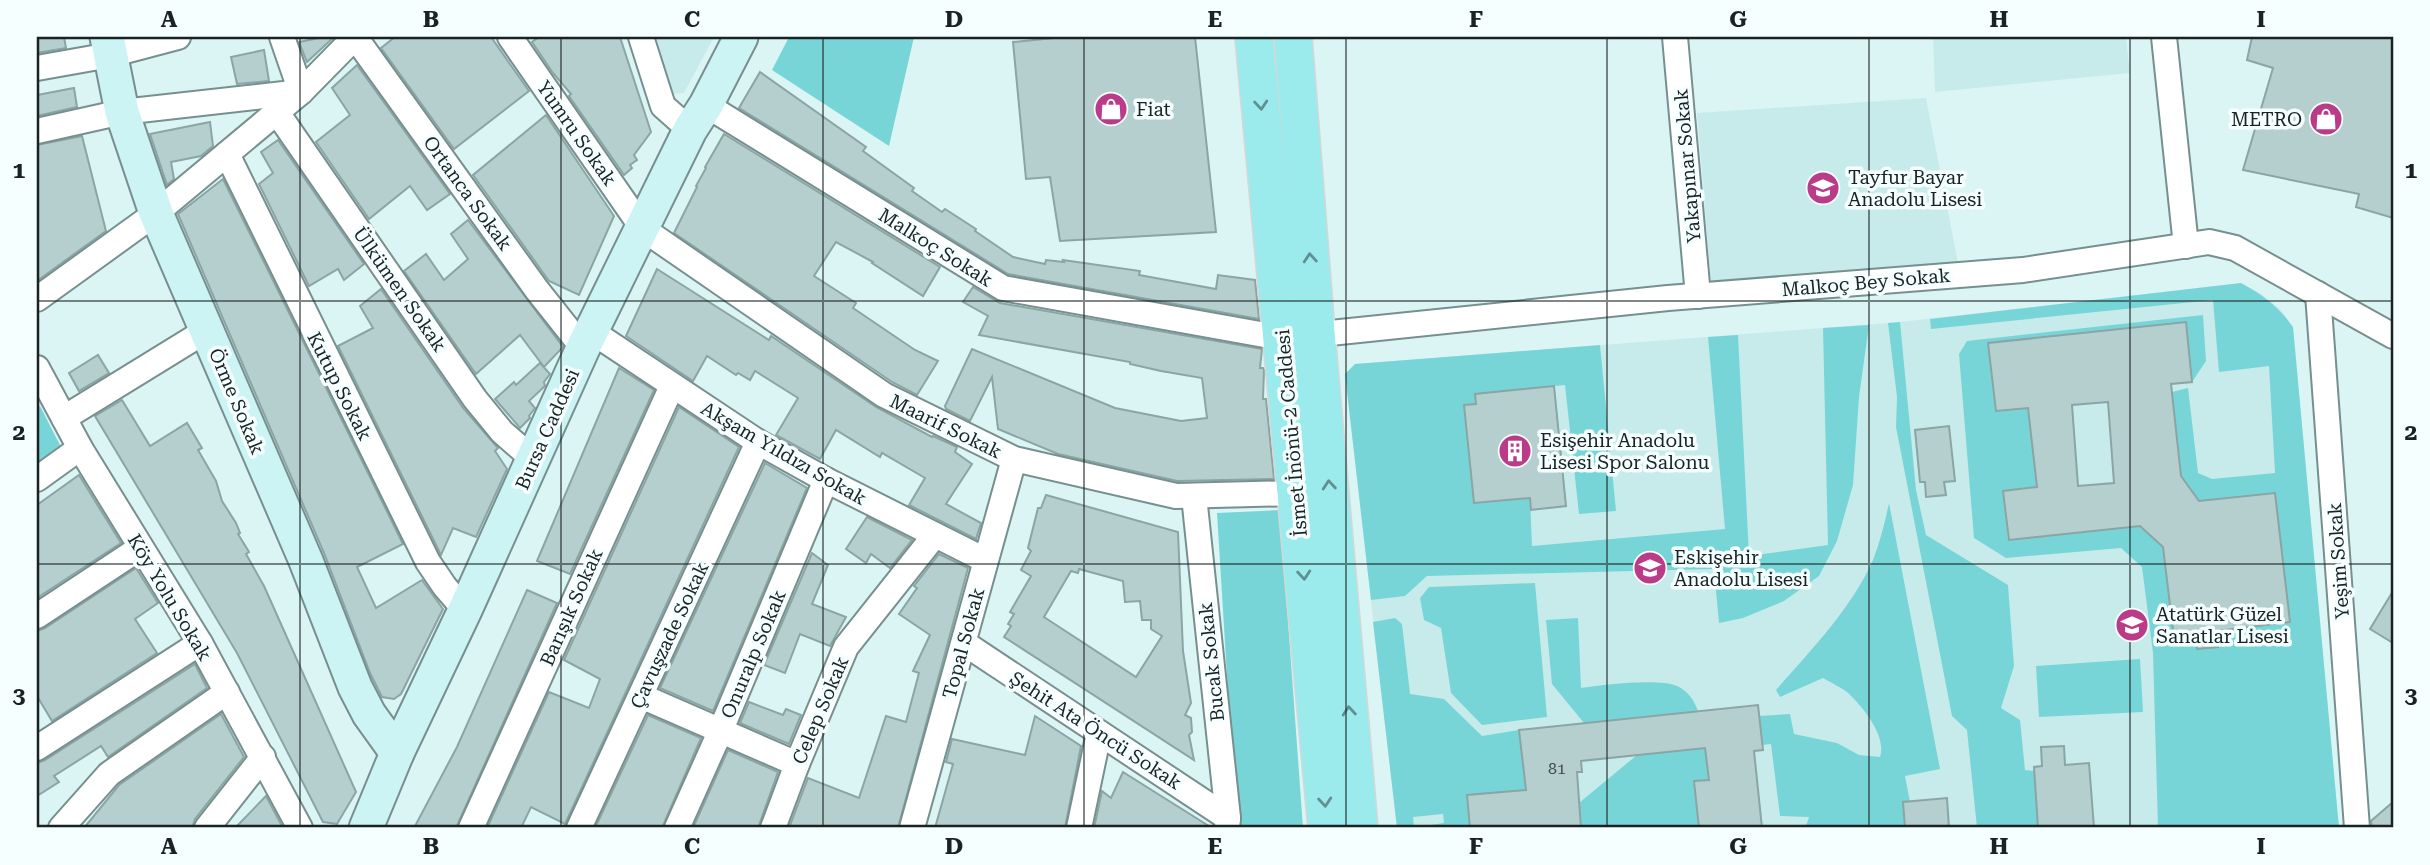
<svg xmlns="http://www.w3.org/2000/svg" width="2430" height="865" font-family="'Roboto Serif',serif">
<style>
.built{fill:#c7ebeb}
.green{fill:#78d5d7}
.building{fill:#b5cfcf;stroke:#8ba4a4;stroke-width:2;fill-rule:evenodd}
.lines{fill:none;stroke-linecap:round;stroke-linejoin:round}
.street-casing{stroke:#778f8f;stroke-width:28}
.secondary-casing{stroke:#778f8f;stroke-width:37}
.primary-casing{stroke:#d6d7d7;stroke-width:40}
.street{stroke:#fff;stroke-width:24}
.secondary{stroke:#cdf4f5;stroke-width:33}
.primary{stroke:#9beaec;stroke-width:37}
.oneway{stroke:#609092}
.grid{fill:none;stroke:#192323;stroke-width:2;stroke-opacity:0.55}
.labels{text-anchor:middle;stroke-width:7;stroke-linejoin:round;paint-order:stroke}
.number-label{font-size:16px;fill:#404e4e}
.poi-label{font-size:19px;fill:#192323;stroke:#f5ffff;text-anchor:start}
.street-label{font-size:19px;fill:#192323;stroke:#f5ffff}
.neatline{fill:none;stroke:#192323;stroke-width:2.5}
.grid-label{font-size:23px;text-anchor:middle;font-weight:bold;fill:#192323}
</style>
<rect width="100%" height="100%" fill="#dbf5f5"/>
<g class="built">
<polygon points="653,37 714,37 684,93 669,94"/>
<polygon points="1933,37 2126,37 2130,73 1935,92"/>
<polygon points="1926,98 1958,263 1711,282 1697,113"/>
<polygon points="2241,283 2261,294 2280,309 2293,327 2339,828 1397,828 1345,374 1355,364 1900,322"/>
</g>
<g class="green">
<polygon points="789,37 914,37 889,146 772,70"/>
<path d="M2241,283C2263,295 2278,306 2293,327L2339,828H2158L2153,653L2142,567L2121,548L2006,558L1974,538L1959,354L1967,341L2203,315L2206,361L2192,382L2186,323L1989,344L1996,411L2028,408L2037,487L2003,491L2008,539L2140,526L2163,547L2174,638L2195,635L2197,649L2218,647L2216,631L2289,622L2275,493L2199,501L2181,476L2172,392L2188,388L2198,473L2212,479L2275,473L2269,366L2219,372L2213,300L1931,329L1930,319Z"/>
<polygon points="1900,322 1916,490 1926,535 2008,585 2014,666 2001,708 2020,720 2025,770 2034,771 2038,828 1977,828 1967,730 1952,716 1896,427 1897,397 1888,323"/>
<polygon points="1869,325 1859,397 1853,485 1837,541 1819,576 1784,601 1743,618 1719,623 1714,569 1427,576 1405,596 1371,600 1345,374 1355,364 1600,345 1616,511 1579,514 1565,385 1475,394 1476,404 1464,405 1474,503 1530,498 1532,546 1725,529 1708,337 1738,335 1749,556 1828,545 1823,328"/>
<polygon points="40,406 63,451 37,469 37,409"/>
<path d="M1889,503L1940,769L1905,776L1910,802L1903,803L1905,828H1788L1806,826L1809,817L1780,816L1771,744L1762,745L1759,716L1790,714L1794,734L1837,743L1859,755L1880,757C1887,736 1863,707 1848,693C1841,687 1831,683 1823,678L1780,697L1776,690C1811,650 1851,609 1873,560C1880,542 1885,522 1889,503Z"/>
<polygon points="1280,510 1303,828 1231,828 1232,757 1217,513"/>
<polygon points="1535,583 1547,717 1482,725 1451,693 1441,628 1424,620 1420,598 1429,587"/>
<polygon points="1395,618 1402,624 1410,694 1444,699 1482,736 1519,730 1523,763 1535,789 1468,795 1470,828 1430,828 1430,825 1444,823 1443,814 1413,817 1414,828 1397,828 1373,622"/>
<path d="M1578,618L1581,688C1602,685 1658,678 1677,686C1688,691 1694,700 1698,711L1584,723L1552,684L1546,620Z"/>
<polygon points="2140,659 2143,712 2039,717 2036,666"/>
<polygon points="1705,748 1709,780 1694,782 1699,828 1581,828 1579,803 1637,755"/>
</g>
<g class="building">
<polygon points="37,37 64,37 66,48 37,53"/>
<polygon points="324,37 334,37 307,62 299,42"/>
<polygon points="395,37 491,37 529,91 454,149 381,48"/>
<polygon points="539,37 620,37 651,132 634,155 637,160 630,165 632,168 624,175 569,96 571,94 553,73 532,42"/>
<polygon points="1065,37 1195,37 1216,232 1060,241 1050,177 1026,179 1013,42"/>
<polygon points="2252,37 2393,37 2393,218 2356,207 2359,194 2243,170 2273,68 2247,60"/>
<polygon points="264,50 269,81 237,84 231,57"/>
<polygon points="357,65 450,194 427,210 410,186 369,219 316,142 350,115 332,88"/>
<polygon points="760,72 866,147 863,151 914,188 912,191 942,212 945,209 976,229 975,231 1013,257 1045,264 1046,260 1064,262 1063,260 1140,271 1139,275 1216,289 1218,275 1255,280 1259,319 1008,274 739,108"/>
<polygon points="74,88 77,107 37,116 37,95"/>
<polygon points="546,115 614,216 579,295 549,281 473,175"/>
<polygon points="210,122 213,146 201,156 171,162 174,179 167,185 150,134"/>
<polygon points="724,134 940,267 923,296 872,263 873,262 836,242 814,276 856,303 853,308 915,350 938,361 917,395 892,382 674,233 697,187 696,186 706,168 705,167"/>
<polygon points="82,136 106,231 37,281 37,145"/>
<polygon points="278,140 364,264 344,280 338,269 309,286 259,184 273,173 261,152"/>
<polygon points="223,179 403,544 357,567 376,608 422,580 443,609 401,694 394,699 382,697 370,673 324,553 178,214"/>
<polygon points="468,220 563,347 544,367 520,335 476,374 404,271 426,254 444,280 468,259 451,234"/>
<polygon points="657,269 769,340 771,336 876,407 932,437 933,436 957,447 955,452 972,464 946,504 981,523 976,539 909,505 925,478 882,453 880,457 836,430 820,459 776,435 798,398 755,371 750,380 738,373 736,375 707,356 693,381 626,336"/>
<polygon points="973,287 1000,303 1262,349 1260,368 1263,368 1264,370 1263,399 1266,399 1274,479 1177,481 1058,454 998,429 992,377 970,421 946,409 945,406 972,349 1115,408 1181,421 1207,418 1202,378 1161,371 1130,364 1130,362 979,335 988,316 963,302"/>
<polygon points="381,289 463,408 498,448 495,451 507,469 476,537 453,528 441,555 338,346 373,328 360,306"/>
<path d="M2186,322L2192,382L2171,384L2181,476L2199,501L2275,493L2290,622L2216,631L2218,647L2197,649L2195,635L2174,638L2163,547L2140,526L2009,540L2003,491L2037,487L2028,408L1996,411L1988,343ZM2108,402L2114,483L2078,486L2072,405Z"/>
<polygon points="98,355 109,373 79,391 69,373"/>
<polygon points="540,363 550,374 544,382 545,386 529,401 535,408 529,416 530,418 520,428 495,399 514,382 516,385"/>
<polygon points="619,368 654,390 570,574 537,561"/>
<polygon points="1554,386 1566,506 1531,510 1530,498 1474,503 1464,405 1476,404 1475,394"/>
<polygon points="122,400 150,446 187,423 202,448 198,450 216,481 222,501 236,523 240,533 238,534 249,552 246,554 264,586 356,792 337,824 323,822 237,653 95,416"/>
<polygon points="679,407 739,447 565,824 531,807 521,828 487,828 549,692 589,708 600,679 564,660"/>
<polygon points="1949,426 1955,481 1944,482 1946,495 1926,497 1925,482 1920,482 1915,430"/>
<polygon points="765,463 807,488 713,711 660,688"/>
<polygon points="79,475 121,543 37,598 37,505"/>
<path d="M1046,495L1178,532L1183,651L1191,703L1185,715L1191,718L1192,732L1189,735L1194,760L1004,637L1011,626L1008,624L1014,614L1010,612L1031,576L1021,570L1031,551L1028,548L1038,508H1041ZM1079,569L1123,581L1125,602L1140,601L1142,620H1151V629L1162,636L1136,677L1044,617L1071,571L1078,573Z"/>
<polygon points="867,517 912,540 890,568 871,554 866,563 846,549"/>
<polygon points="812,553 828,565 812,604 846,617 830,646 800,634 785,673 764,665"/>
<polygon points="939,554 968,568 898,828 789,828 808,778 859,798 886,716 906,722 919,673 913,671 930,635 899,614 917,588 914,586"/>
<polygon points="136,568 158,603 135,619 157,653 52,721 37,696 37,631 45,628"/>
<polygon points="527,590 557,603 456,828 414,828 457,747"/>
<polygon points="2393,591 2393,643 2370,629"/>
<polygon points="195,664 207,688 108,757 101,746 54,776 59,782 37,796 37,763 45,760"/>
<polygon points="749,702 783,715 786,709 801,715 789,744 740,723"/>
<polygon points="1758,705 1763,750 1754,751 1762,828 1699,828 1694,781 1709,780 1705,748 1581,761 1582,772 1577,772 1581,828 1470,828 1467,795 1526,790 1519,730"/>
<polygon points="221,714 244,757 195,819 192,828 84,828 119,785"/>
<polygon points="648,715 701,738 662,828 595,828"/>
<polygon points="1035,716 1081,746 1065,828 935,828 953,764 946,762 952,739 1025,755"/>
<polygon points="2064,746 2065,765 2089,763 2094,828 2038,828 2034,767 2042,766 2041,747"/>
<polygon points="728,750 778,772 758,828 693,828"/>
<polygon points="1123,772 1212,828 1094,828 1102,791 1111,798"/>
<polygon points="266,796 283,828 235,828"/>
<polygon points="1947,798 1949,828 1905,828 1903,802"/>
<polygon points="2393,802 2393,828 2372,828 2371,821"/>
</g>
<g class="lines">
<defs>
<g id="street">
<polyline points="355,37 537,290 583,348"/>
<polyline points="510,37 643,229 884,395 1014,459 1176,496 1296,493"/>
<polyline points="641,37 663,106 690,130"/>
<polyline points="1675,37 1698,296"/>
<polyline points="2164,37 2186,246"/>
<polyline points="37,68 110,55 178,37"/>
<polyline points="706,105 1003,288 1282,338 1668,298 2023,270 2209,242 2235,248 2393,336"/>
<polyline points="276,111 475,399 502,432 533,459"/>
<polyline points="37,131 122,112 301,92 282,37"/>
<polyline points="227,154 428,562 445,587 465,610"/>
<polyline points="2318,294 2357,828"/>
<polyline points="37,299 156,213 301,92 355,37"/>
<polyline points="591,331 758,442 826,480 985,560"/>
<polyline points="37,368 80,448 200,643 300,828"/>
<polyline points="64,418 207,330"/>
<polyline points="37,479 80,448"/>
<polyline points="1194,496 1228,818 1227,828"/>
<polyline points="37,616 140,548"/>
<polyline points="964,643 1228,818"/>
<polyline points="641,696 797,764"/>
<polyline points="37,748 200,643"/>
<polyline points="61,828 109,774 227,692"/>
<polyline points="207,828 263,757"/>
<polyline points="471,828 672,386"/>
<polyline points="579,828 758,442"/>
<polyline points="677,828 720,732 826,480"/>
<polyline points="773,828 797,764 846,647 935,535"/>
<polyline points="912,828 1014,459"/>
<polyline points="1079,828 1099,733"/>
</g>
<g id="secondary">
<polyline points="107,37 122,112 156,213 306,561 355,687 369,714 397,753"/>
<polyline points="366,828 397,753 465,610 583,348 690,130 706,105 741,37"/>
</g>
<g id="primary">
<polyline points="1254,37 1327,828"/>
<polyline points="1293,37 1316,333 1359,828"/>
</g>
</defs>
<use href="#street" class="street-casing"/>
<use href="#secondary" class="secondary-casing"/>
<use href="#primary" class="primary-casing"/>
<use href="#street" class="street"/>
<use href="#secondary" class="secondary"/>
<use href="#primary" class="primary"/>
</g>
<defs><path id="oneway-chevron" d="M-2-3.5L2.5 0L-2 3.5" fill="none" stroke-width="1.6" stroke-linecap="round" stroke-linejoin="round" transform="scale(1.75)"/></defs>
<g class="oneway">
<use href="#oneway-chevron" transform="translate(1261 105) rotate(85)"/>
<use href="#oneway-chevron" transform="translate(1310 258) rotate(-94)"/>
<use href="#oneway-chevron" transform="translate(1329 485) rotate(-95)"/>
<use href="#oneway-chevron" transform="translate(1304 575) rotate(85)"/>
<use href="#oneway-chevron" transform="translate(1349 711) rotate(-95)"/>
<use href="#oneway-chevron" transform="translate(1325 802) rotate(85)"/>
</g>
<path class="grid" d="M300,37V828M561,37V828M823,37V828M1084,37V828M1346,37V828M1607,37V828M1869,37V828M2130,37V828M37,301H2393M37,564H2393"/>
<defs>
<symbol id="shop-disc" viewBox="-11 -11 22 22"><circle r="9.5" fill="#ba3c89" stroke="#f5ffff"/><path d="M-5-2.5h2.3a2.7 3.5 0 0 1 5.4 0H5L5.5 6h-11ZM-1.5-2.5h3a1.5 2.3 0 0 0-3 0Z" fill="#fff"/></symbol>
<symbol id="school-disc" viewBox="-11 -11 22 22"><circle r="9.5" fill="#ba3c89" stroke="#f5ffff"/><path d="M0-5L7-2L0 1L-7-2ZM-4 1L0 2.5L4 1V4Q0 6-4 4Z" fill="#fff"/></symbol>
<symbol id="building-disc" viewBox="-11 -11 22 22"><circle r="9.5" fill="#ba3c89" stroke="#f5ffff"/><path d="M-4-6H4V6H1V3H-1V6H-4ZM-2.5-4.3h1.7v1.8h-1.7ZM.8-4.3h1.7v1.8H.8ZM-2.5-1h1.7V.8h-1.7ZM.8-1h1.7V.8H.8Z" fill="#fff"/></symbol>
</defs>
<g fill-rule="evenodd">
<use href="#shop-disc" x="1092" y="90" width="38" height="38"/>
<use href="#shop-disc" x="2307" y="100" width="38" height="38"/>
<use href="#school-disc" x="1804" y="169" width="38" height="38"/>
<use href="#building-disc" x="1496" y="432" width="38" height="38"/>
<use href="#school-disc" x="1631" y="549" width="38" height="38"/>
<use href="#school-disc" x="2113" y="606" width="38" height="38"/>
</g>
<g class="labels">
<g class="number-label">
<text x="1557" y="774">81</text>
</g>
<g class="poi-label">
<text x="1136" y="116">Fiat</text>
<text x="2302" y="126" text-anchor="end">METRO</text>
<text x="1848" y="184">Tayfur Bayar<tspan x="1848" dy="22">Anadolu Lisesi</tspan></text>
<text x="1540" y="447">Esişehir Anadolu<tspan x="1540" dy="22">Lisesi Spor Salonu</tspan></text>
<text x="1674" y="564">Eskişehir<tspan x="1674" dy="22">Anadolu Lisesi</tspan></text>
<text x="2156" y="621">Atatürk Güzel<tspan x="2156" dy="22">Sanatlar Lisesi</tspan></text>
</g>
<g class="street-label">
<text transform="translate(577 133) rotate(55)" y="7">Yumru Sokak</text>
<text transform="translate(1687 166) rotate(-95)" y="7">Yakapınar Sokak</text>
<text transform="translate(468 193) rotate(54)" y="7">Ortanca Sokak</text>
<text transform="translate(936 247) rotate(32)" y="7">Malkoç Sokak</text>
<text transform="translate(1866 282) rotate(-5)" y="7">Malkoç Bey Sokak</text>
<text transform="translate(400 289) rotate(55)" y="7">Ülkümen Sokak</text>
<text transform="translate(340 386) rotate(63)" y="7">Kutup Sokak</text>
<text transform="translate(237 401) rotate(67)" y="7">Örme Sokak</text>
<text transform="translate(946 426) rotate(26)" y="7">Maarif Sokak</text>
<text transform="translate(547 429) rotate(-66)" y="7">Bursa Caddesi</text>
<text transform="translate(1291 433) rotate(-95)" y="7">İsmet İnönü-2 Caddesi</text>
<text transform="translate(784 453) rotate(30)" y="7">Akşam Yıldızı Sokak</text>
<text transform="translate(2338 561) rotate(-94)" y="7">Yeşim Sokak</text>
<text transform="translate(170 597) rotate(59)" y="7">Köy Yolu Sokak</text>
<text transform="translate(571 607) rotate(-66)" y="7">Barışık Sokak</text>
<text transform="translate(669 635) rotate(-65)" y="7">Çavuşzade Sokak</text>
<text transform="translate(963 643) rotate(-75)" y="7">Topal Sokak</text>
<text transform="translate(753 654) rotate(-67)" y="7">Onuralp Sokak</text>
<text transform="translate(1211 662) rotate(-96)" y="7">Bucak Sokak</text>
<text transform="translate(820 710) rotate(-67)" y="7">Celep Sokak</text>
<text transform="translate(1096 730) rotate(33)" y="7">Şehit Ata Öncü Sokak</text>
</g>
</g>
<rect width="2430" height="865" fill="none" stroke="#f5ffff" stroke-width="77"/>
<rect x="38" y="38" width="2354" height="788" class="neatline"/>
<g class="grid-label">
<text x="169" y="27">A</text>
<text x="431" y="27">B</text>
<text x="692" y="27">C</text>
<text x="954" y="27">D</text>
<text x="1215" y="27">E</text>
<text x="1476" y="27">F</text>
<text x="1738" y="27">G</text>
<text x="1999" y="27">H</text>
<text x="2261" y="27">I</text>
<text x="19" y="178">1</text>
<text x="2411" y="178">1</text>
<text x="19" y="440">2</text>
<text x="2411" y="440">2</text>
<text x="19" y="703">3</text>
<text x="2411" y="703">3</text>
<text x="169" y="854">A</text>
<text x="431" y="854">B</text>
<text x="692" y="854">C</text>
<text x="954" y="854">D</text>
<text x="1215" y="854">E</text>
<text x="1476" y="854">F</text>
<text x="1738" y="854">G</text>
<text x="1999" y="854">H</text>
<text x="2261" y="854">I</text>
</g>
</svg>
